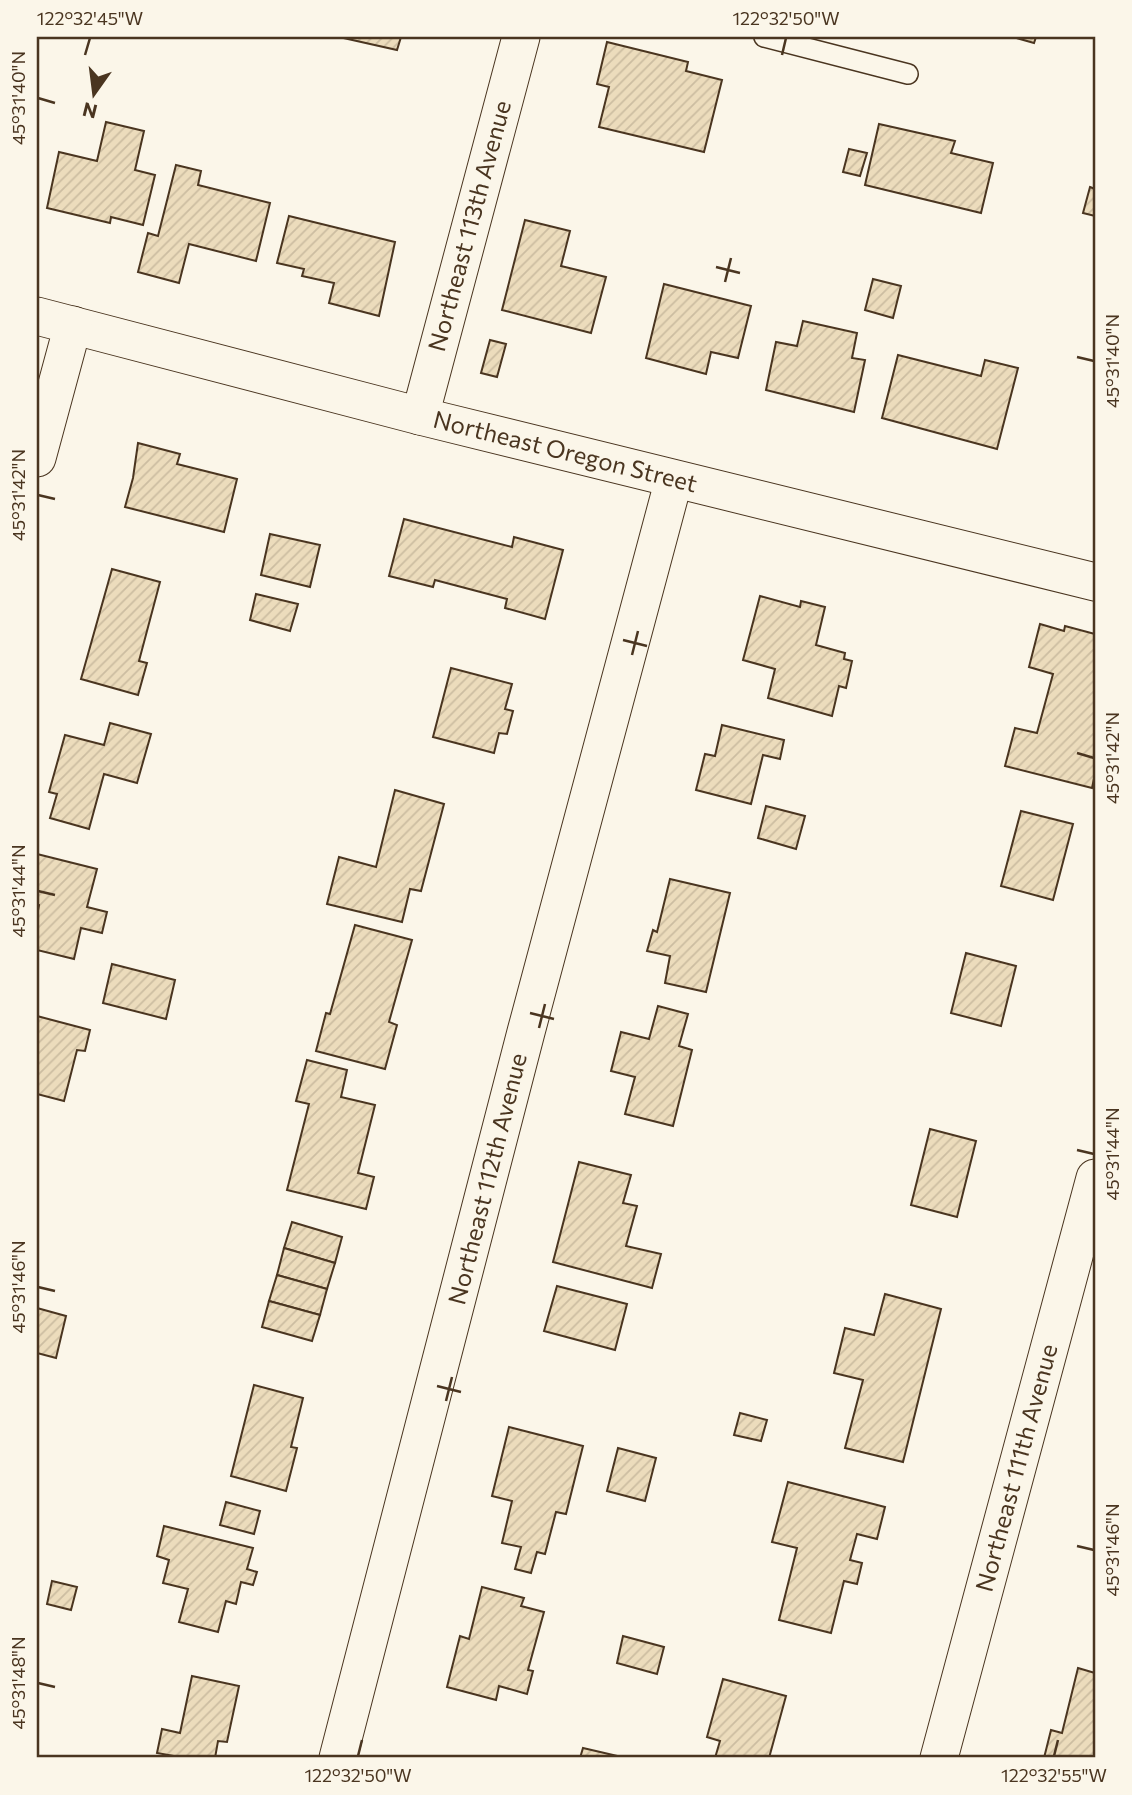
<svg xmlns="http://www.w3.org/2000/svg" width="1132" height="1795" font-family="Commissioner,sans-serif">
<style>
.building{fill:url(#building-hatch);stroke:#4a3520;stroke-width:2}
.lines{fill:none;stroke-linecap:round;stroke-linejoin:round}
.service-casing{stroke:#4a3520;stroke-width:22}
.minor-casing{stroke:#4a3520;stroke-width:39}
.service{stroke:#fbf6e9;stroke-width:19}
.minor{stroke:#fbf6e9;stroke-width:37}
.ticks{fill:none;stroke:#4a3520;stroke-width:2.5}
.labels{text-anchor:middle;stroke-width:5;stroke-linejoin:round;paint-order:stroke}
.street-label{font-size:24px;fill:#4a3520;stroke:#fbf6e9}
.neatline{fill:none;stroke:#4a3520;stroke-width:2.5}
.ticks-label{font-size:18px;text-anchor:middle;fill:#4a3520}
</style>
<defs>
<pattern id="building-hatch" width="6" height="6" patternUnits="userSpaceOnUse" patternTransform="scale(1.75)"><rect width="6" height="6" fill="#ecdcbc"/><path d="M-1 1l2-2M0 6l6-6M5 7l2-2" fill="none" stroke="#ccbda1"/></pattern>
</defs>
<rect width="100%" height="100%" fill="#fbf6e9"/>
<g class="building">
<polygon points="339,37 401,37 397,50"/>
<polygon points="1013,37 1036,37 1034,43"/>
<polygon points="607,42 688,62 686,71 722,80 704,152 599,127 609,87 597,84"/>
<polygon points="106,122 144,131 135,170 155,175 143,225 111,217 110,223 47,208 59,152 97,161"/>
<polygon points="879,124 955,141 951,153 993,163 981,213 865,185"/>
<polygon points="849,149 867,153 860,176 843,172"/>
<polygon points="176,165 201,171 198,185 270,203 256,261 189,244 179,283 138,272 148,233 158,236"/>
<polygon points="1090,187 1095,189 1095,216 1083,213"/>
<polygon points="289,216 395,242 379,316 329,303 334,283 302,276 304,269 277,263"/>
<polygon points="525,220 570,231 561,266 606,277 591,333 502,310"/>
<polygon points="873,279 901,286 893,318 865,310"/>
<polygon points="664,284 751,306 738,358 711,352 706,374 646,358"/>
<polygon points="803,321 857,333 852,358 865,360 854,412 766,390 776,342 797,346"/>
<polygon points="490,340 506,344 497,377 481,373"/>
<polygon points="898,355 981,376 985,360 1018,368 997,449 882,418"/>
<polygon points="138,443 180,454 177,464 237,479 224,532 125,507 133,478"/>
<polygon points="404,519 512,547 514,537 563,550 545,619 505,608 507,599 435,580 433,587 389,576"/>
<polygon points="270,534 320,545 310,587 261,575"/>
<polygon points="112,569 160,582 139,661 147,663 138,695 81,679"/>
<polygon points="256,594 298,604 290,631 250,620"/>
<polygon points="760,596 800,607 801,601 825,607 816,645 845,653 844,659 852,661 846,688 839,686 832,716 768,698 775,669 743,660"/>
<polygon points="1040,624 1064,631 1065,626 1095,634 1095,774 1092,788 1005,766 1015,728 1037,733 1053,674 1029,667"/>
<polygon points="451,668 512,684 505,709 513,711 507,734 499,733 494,753 433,737"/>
<polygon points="110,723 151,734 137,783 104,774 89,829 50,818 57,794 49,792 65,735 104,745"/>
<polygon points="722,725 784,740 780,759 763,755 751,804 696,790 705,754 715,756"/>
<polygon points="395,790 444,804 421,891 410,889 402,922 327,904 339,857 376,867"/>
<polygon points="766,806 805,816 796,849 758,838"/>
<polygon points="1021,811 1073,824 1053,900 1001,886"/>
<polygon points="37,854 97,869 87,907 107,912 102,933 81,928 74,959 37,950 37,916 39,905 37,904"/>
<polygon points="670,879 730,893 706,992 665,983 670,956 647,951 653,930 657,932"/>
<polygon points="355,925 412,940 389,1022 397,1025 385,1069 316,1051 326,1013 330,1014"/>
<polygon points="966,953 1016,966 1001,1026 951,1013"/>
<polygon points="112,964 175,980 166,1019 103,1003"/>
<polygon points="658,1006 688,1014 679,1046 692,1050 673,1126 625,1114 635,1077 611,1071 621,1032 649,1039"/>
<polygon points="37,1016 90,1030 85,1051 77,1050 64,1101 37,1094"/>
<polygon points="307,1060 347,1070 341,1097 375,1105 358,1173 374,1177 366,1209 287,1190 309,1104 296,1101"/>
<polygon points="930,1129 976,1141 957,1217 911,1205"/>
<polygon points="579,1162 631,1175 623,1203 637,1206 626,1246 661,1254 652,1288 553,1262"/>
<polygon points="292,1222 342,1237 335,1263 284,1248"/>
<polygon points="284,1248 335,1263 327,1289 277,1275"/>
<polygon points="277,1275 327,1289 320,1315 269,1301"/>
<polygon points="557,1286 627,1304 615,1350 544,1331"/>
<polygon points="885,1294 941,1309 903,1462 845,1448 863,1380 834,1373 845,1328 874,1335"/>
<polygon points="269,1301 320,1315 312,1341 262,1327"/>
<polygon points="37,1308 66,1316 56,1358 37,1353"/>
<polygon points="254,1385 303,1398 291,1447 297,1448 286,1491 231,1476"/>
<polygon points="740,1413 767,1420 761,1441 734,1435"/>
<polygon points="509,1427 583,1446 566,1514 556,1512 545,1554 537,1552 531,1573 515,1569 521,1547 502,1543 512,1501 492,1496"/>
<polygon points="618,1448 656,1458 645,1501 607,1491"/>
<polygon points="788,1482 885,1507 877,1539 857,1534 850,1560 862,1563 857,1584 844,1581 831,1633 779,1620 797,1548 772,1542"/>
<polygon points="226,1502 260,1511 254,1534 220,1525"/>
<polygon points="164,1526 253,1548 247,1569 257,1572 253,1585 241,1582 236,1604 226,1601 218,1632 179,1622 188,1589 163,1583 169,1560 157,1556"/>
<polygon points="52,1581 77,1587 71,1610 47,1604"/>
<polygon points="482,1587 524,1598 521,1606 544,1612 528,1670 533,1671 527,1694 499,1686 496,1700 447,1687 460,1636 469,1639"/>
<polygon points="623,1636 664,1647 657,1674 617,1663"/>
<polygon points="1078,1668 1095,1673 1095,1758 1044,1758 1051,1730 1062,1733"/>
<polygon points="192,1676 239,1686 227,1742 218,1741 215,1758 185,1758 157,1753 162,1729 180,1733"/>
<polygon points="723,1679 786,1696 769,1758 715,1758 720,1741 707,1737"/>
<polygon points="583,1748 626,1758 580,1758"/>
</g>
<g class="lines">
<defs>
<polyline id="service" points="764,37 908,74"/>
<g id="minor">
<polyline points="37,316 420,416 1095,582"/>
<polyline points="420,416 521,37"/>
<polyline points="37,458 73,325"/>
<polyline points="338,1758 526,1032 674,479"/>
<polyline points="939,1758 1095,1178"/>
</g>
</defs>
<use href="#service" class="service-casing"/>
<use href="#minor" class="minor-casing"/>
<use href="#service" class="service"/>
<use href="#minor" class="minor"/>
</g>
<path class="ticks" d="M85,55L90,38M782,55L786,38M38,98L55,103M716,267L740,273M725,282L731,258M1077,357L1094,361M38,495L55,499M623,640L647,646M632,655L638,631M1077,753L1094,758M38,891L55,895M530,1013L554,1019M539,1028L545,1004M1077,1150L1094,1154M38,1287L55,1291M437,1386L461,1392M446,1401L452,1377M1077,1546L1094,1550M38,1683L55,1687M358,1756L362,1740M1054,1756L1058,1740"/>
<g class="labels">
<g class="street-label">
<text transform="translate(470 226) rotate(-75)" y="8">Northeast 113th Avenue</text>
<text transform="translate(565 452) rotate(14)" y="8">Northeast Oregon Street</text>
<text transform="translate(488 1179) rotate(-76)" y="8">Northeast 112th Avenue</text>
<text transform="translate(1017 1468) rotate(-75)" y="8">Northeast 111th Avenue</text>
</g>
</g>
<rect width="1132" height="1795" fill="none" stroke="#fbf6e9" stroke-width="77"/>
<g transform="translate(94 94) rotate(194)" stroke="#fbf6e9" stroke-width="5" paint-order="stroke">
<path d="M0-5L12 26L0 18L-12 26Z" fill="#4a3520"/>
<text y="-10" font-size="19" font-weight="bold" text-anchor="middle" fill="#4a3520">N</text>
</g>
<rect x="38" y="38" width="1056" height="1718" class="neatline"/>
<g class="ticks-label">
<text x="90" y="25">122°32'45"W</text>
<text x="786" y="25">122°32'50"W</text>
<text transform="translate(19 98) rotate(-90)" y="6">45°31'40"N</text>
<text transform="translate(1113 361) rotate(-90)" y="6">45°31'40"N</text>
<text transform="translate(19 495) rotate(-90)" y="6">45°31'42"N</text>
<text transform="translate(1113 758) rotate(-90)" y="6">45°31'42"N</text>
<text transform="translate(19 891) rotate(-90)" y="6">45°31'44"N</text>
<text transform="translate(1113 1154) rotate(-90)" y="6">45°31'44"N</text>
<text transform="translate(19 1287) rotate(-90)" y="6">45°31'46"N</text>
<text transform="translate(1113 1550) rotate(-90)" y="6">45°31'46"N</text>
<text transform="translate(19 1683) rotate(-90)" y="6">45°31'48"N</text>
<text x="358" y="1782">122°32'50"W</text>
<text x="1054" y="1782">122°32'55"W</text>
</g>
</svg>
